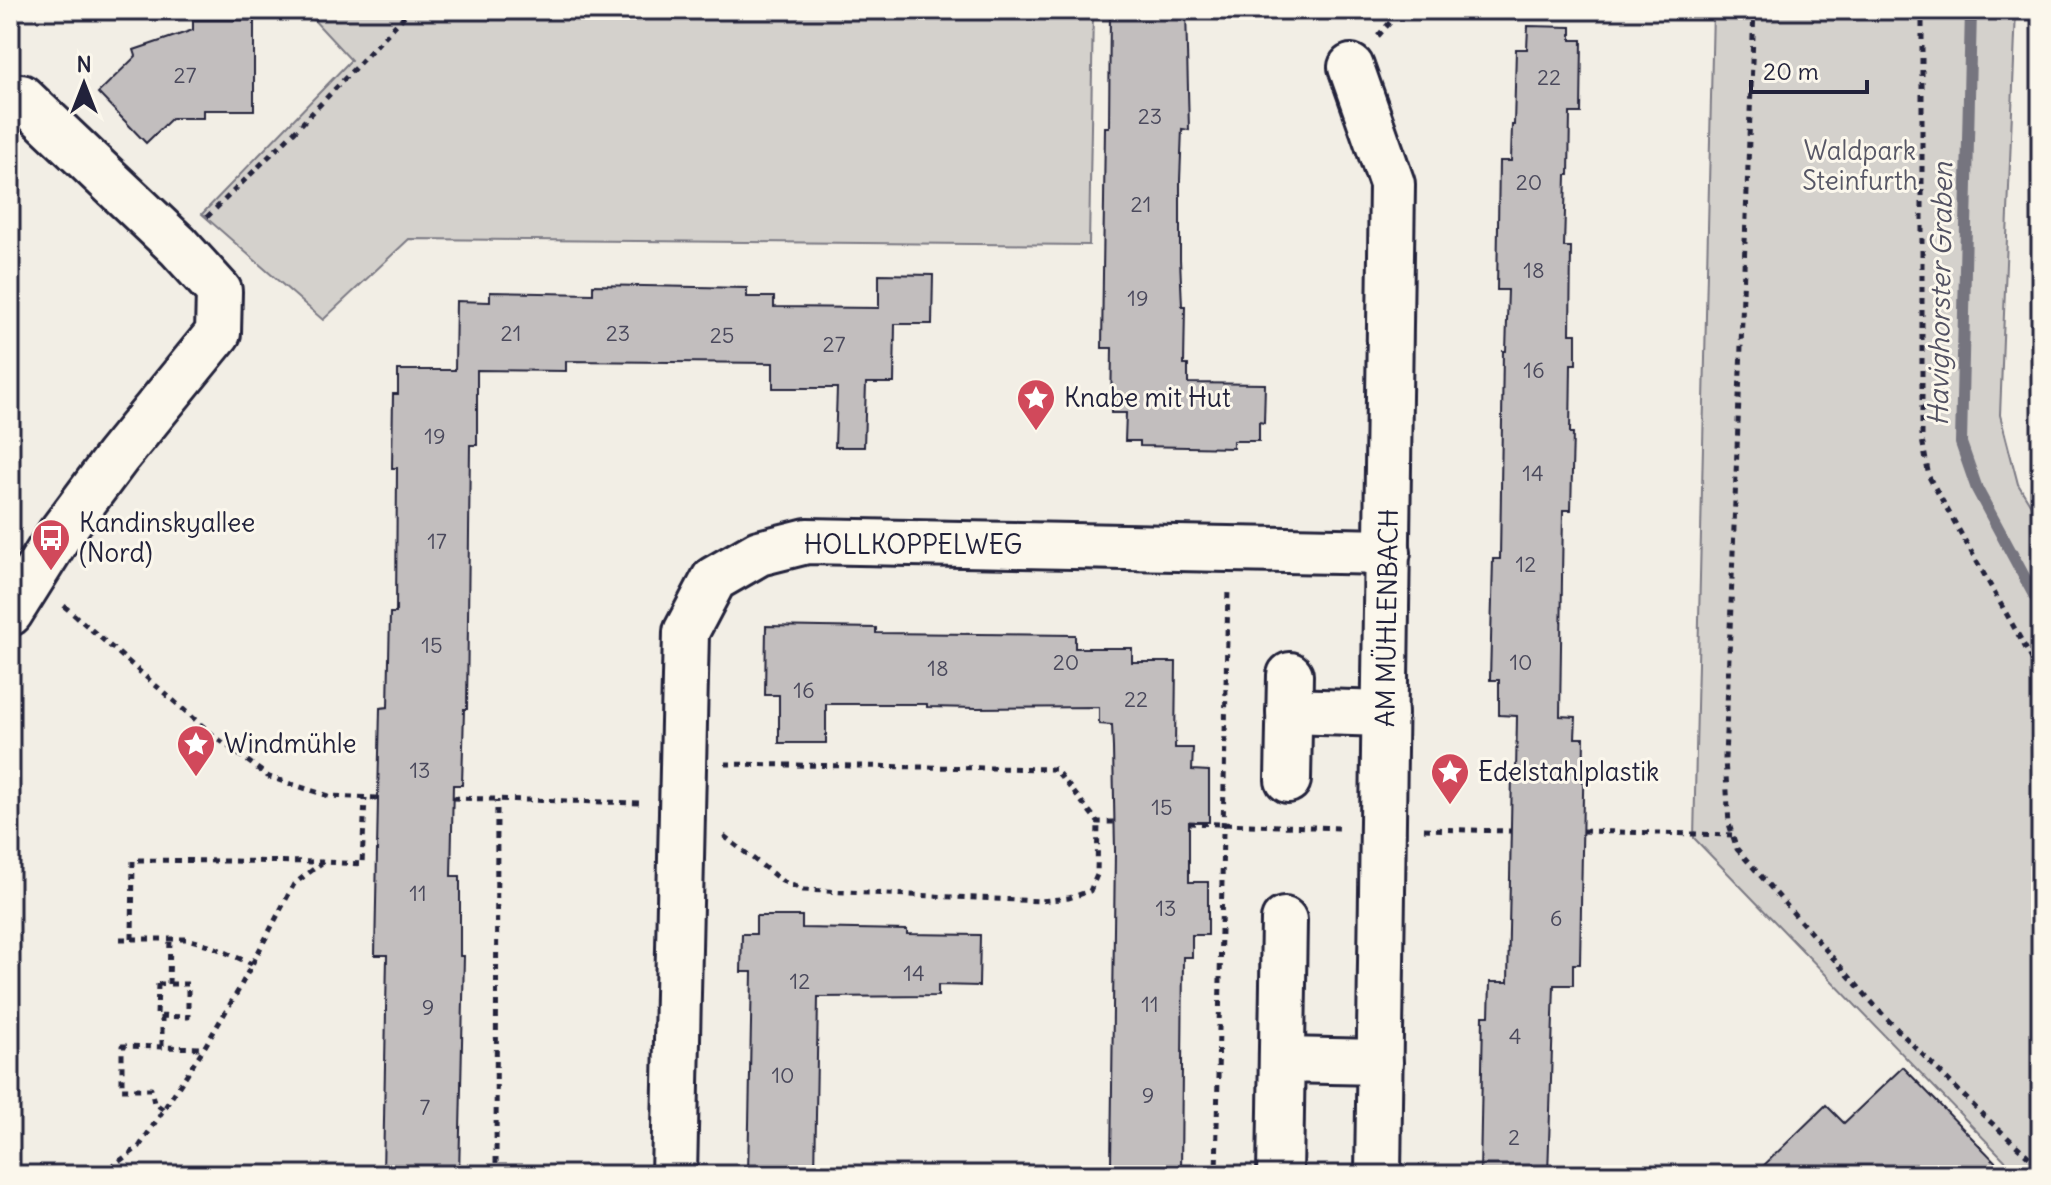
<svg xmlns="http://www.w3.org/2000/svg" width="2051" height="1185" font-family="Delius,sans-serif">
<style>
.green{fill:#d4d1cc;stroke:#7b7a84;stroke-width:2}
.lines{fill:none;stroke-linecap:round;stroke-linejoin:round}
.stream{stroke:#76747f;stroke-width:12}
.building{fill:#c2bebe;stroke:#22223b;stroke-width:2}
.minor-casing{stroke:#22223b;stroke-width:50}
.path{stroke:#22223b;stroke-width:5;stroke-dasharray:6 6;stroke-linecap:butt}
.minor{stroke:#fbf7ec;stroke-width:44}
.labels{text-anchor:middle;stroke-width:6;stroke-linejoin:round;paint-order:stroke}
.number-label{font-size:22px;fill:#4a495c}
.park-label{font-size:26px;fill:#575766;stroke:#fbf7ec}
.poi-label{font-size:26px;fill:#22223b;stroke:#fbf7ec;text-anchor:start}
.street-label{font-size:26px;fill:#22223b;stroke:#fbf7ec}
.water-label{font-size:28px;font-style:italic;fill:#535263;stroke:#fbf7ec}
</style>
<rect width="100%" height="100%" fill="#f2eee5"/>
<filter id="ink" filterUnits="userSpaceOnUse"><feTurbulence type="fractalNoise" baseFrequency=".0125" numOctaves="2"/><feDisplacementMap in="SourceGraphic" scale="16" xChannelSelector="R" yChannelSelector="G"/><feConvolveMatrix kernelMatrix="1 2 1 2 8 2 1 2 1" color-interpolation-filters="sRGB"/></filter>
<g filter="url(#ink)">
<g class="green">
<polygon points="10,10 1093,10 1089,245 409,239 323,320 202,214 351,60 312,18 10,12"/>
<polygon points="1713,10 2016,10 2000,415 2018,484 2041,522 2041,1175 2019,1175 1694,838"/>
</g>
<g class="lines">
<polyline class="stream" points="1971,10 1961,443 1977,489 2041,608"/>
</g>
<g class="building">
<polygon points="1110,10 1186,10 1189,130 1182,129 1180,180 1180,259 1182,306 1185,306 1184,365 1188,365 1188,383 1265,384 1264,423 1259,422 1259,441 1233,441 1233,448 1140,446 1140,441 1125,441 1126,413 1111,413 1112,348 1102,348 1105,127 1109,127"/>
<polygon points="193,20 254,20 254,110 203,110 203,118 172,118 146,143 98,93 136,56 134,50 193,30"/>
<polygon points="1528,26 1571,27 1571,40 1582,40 1581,113 1570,113 1569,175 1566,175 1564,247 1571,247 1570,334 1576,334 1576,364 1571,364 1570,433 1573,433 1571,510 1563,510 1560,716 1576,717 1575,738 1584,738 1580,964 1573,964 1573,985 1554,985 1548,1175 1480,1175 1483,1016 1489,1016 1490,982 1508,982 1512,773 1516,773 1517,716 1499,715 1499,680 1490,680 1493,559 1500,559 1503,351 1506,351 1508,290 1497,290 1499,161 1511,161 1512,125 1514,125 1516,49 1527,49"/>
<polygon points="879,274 933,275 932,324 895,324 894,383 866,383 864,447 835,447 837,388 773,388 773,363 566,361 566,371 477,370 477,445 470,445 467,709 464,709 462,785 453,785 451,876 460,876 460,956 464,956 459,1175 383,1175 387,955 375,955 378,798 380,708 388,707 390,613 396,613 397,468 392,468 393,394 398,394 398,370 455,370 456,301 490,302 490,292 593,294 593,285 747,288 747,297 774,297 774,307 879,308"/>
<polygon points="766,626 876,628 876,633 1075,635 1075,648 1132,648 1132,662 1176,662 1175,748 1193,748 1192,770 1209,771 1209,822 1189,822 1189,882 1208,882 1208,935 1192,935 1192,957 1183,957 1181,1175 1120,1175 1120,1166 1111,1166 1115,851 1113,748 1112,725 1099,724 1099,707 977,708 927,707 927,704 826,704 826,743 779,743 779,695 765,695"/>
<polygon points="756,916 802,916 802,928 907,930 907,934 980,935 979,986 938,985 938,996 818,997 815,1175 748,1175 752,972 741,972 742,934 756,934"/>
<polygon points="1903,1067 2008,1175 1754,1175 1826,1105 1844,1123"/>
</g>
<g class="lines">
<defs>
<g id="minor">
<polyline points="1351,67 1392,184 1378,1175"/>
<polyline points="10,97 21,97 178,246 219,291 218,333 117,457 59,535 10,613"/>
<polyline points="1289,711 1385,714"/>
<polyline points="1288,780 1290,675"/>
<polyline points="1282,1060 1380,1062"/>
<polyline points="674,1175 686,632 714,579 759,553 807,541 1388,552"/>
<polyline points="1280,1175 1284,920"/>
</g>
</defs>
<use href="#minor" class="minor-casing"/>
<g class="path">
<polyline points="1754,10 1725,759 1729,824 1737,849 1884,1016 1983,1115 2041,1168"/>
<polyline points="1922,10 1922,439 1929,477 2041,675"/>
<polyline points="1378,36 1401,10"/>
<polyline points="207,217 294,132 410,10"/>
<polyline points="64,606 213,735 269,777 329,796 378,798"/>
<polyline points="725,764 1055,769 1098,822 1115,822"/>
<polyline points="453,798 641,803"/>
<polyline points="1189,823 1342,828"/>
<polyline points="1424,829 1511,831"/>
<polyline points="1583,831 1732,835"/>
<polyline points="724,836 782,881 803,890 1040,901 1069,898 1090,891 1097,875 1098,822"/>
<polyline points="120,939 187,939 209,945 252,964"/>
<polyline points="132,939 133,860 322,862"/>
<polygon points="158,984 188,984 188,1017 157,1016"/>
<polyline points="169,984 170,939"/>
<polyline points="162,1016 162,1047"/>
<polyline points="163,1109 154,1103 151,1089 122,1089 122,1046 203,1048"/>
<polyline points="100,1175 139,1147 204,1048 238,991 294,884 323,862 362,864 365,798"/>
<polyline points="496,1175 497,800"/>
<polyline points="1216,1175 1228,588"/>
</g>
<use href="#minor" class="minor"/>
</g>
</g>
<defs>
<symbol id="sight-pin" viewBox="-11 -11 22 30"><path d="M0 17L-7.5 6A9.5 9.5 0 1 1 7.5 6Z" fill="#d1495b" stroke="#fbf7ec"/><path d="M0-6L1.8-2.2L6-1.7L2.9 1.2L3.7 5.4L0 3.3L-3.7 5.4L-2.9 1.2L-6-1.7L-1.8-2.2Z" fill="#fff"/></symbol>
<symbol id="bus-pin" viewBox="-11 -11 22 30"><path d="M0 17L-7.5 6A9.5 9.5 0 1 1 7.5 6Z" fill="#d1495b" stroke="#fbf7ec"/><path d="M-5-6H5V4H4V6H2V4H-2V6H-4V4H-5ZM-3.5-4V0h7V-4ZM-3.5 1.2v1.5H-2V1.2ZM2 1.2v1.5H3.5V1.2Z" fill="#fff"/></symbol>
</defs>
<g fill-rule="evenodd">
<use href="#sight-pin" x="1014" y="376" width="44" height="60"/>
<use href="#bus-pin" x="29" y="516" width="44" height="60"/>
<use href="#sight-pin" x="174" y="722" width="44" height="60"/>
<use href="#sight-pin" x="1428" y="750" width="44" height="60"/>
</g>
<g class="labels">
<g class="number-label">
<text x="185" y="83">27</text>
<text x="1549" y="85">22</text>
<text x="1150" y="124">23</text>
<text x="1529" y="190">20</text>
<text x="1141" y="212">21</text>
<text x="1534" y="278">18</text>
<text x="1138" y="306">19</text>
<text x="511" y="341">21</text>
<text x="618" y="341">23</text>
<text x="722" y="343">25</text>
<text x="834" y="352">27</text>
<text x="1534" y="378">16</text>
<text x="435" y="444">19</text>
<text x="1533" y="481">14</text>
<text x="437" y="549">17</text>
<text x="1526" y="572">12</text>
<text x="432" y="653">15</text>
<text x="1066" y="670">20</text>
<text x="1521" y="670">10</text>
<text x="938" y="676">18</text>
<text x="804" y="698">16</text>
<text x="1136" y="707">22</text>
<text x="420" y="778">13</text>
<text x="1162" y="815">15</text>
<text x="418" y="901">11</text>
<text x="1166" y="916">13</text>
<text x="1556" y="926">6</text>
<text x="914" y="981">14</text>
<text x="800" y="989">12</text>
<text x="1150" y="1012">11</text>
<text x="428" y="1015">9</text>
<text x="1515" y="1044">4</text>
<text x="783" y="1083">10</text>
<text x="1148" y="1103">9</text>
<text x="425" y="1115">7</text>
<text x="1514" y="1145">2</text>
</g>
<g class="park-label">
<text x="1860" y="160">Waldpark<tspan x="1860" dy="30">Steinfurth</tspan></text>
</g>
<g class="poi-label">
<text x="1064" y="407">Knabe mit Hut</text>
<text x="79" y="532">Kandinskyallee<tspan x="79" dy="30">(Nord)</tspan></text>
<text x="224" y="753">Windmühle</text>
<text x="1478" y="781">Edelstahlplastik</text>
</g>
<g class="street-label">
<text x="913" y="554">HOLLKOPPELWEG</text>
<text transform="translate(1387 618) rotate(-89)" y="9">AM MÜHLENBACH</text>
</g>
<g class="water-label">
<text transform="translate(1940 294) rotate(-89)" y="10">Havighorster Graben</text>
</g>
</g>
<rect width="2051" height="1185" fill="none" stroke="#fbf7ec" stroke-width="40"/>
<rect x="20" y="20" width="2011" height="1145" fill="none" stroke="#22223b" stroke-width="3" filter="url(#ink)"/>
<g transform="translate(84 84)" stroke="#fbf7ec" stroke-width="6" paint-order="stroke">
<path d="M0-6L14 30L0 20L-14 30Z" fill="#22223b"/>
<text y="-12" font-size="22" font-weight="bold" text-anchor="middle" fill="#22223b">N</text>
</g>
<path d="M1751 80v12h116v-12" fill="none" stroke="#22223b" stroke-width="4"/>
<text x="1763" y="80" font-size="24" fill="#22223b" stroke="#fbf7ec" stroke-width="6" paint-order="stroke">20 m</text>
</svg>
